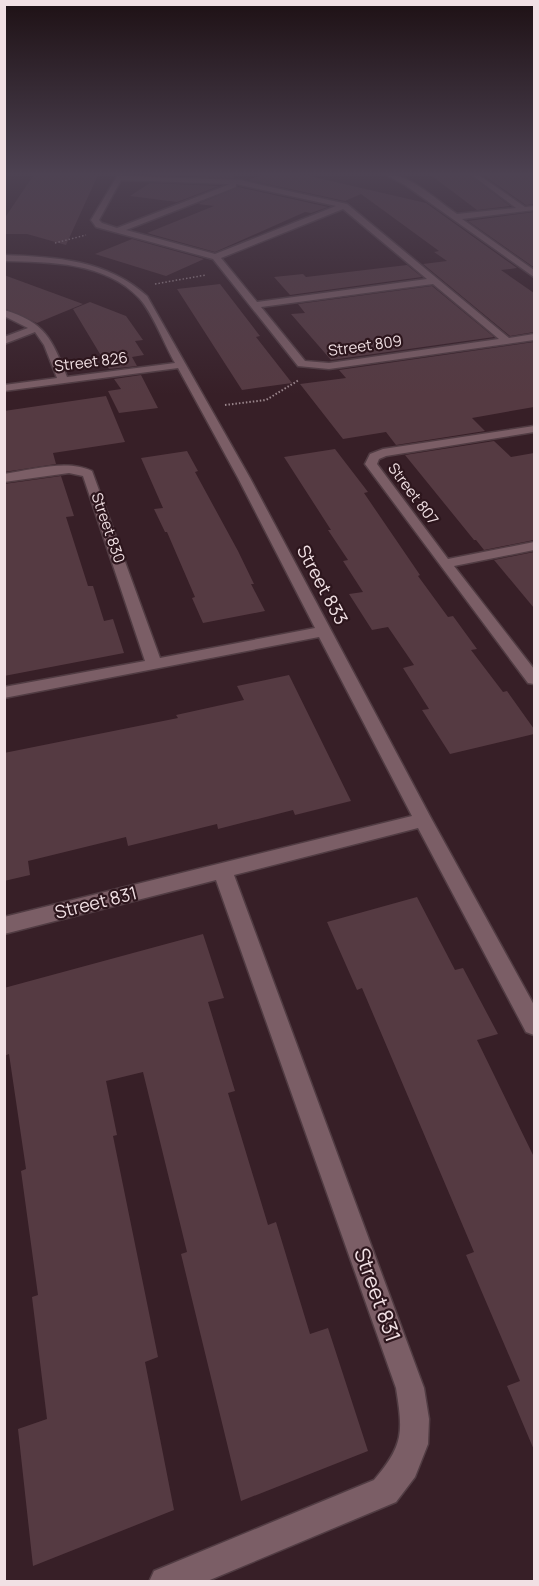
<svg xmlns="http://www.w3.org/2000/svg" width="539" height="1586" font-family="Manrope,sans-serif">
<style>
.building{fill:#553a42}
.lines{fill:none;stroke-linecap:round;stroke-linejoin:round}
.minor-casing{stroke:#513c43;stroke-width:3}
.path-far1{stroke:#9b878d;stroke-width:1.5;stroke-dasharray:1.5 2;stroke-linecap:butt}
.path{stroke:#9b878d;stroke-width:2;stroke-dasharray:1.5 2;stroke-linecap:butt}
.minor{fill:#7b5e66;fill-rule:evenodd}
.labels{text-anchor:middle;stroke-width:4.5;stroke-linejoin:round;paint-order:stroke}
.far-street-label{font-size:15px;fill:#f1e0e4;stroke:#2d161d}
.street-label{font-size:18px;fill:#f1e0e4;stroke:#2d161d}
.near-street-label{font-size:21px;fill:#f1e0e4;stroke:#2d161d}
</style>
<rect width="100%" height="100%" fill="#371f27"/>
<g class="building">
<polygon points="35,173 98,175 66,245 27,234 4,234 4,219"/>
<polygon points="155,173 234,173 234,178 154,175"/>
<polygon points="267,173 305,175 426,203 517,268 501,270 534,293 534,332 510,336 423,264 447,261 434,252 439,251 361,194 345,201 248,180"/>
<polygon points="428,173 467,173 510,206 477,210"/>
<polygon points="480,173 534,173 534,204 526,205"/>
<polygon points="150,183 219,186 177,202 130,196"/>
<polygon points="238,187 328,207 311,213 305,212 215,252 147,233 214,206 198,204"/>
<polygon points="534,212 534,266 532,266 468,221"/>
<polygon points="132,239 204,259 166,276 95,254"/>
<polygon points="407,265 422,277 290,295 274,277 303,274 306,277"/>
<polygon points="4,275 83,304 37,323 4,308"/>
<polygon points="220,284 260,336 256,337 292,383 242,390 177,289"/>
<polygon points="432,286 494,337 331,360 291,314 305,313 298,304"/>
<polygon points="90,302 126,316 143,340 135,341 144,355 132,357 137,366 109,369 73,309"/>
<polygon points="534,342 534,407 472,418 485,431 396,445 386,432 343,439 300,384 346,378 339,370"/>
<polygon points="141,375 158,408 119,413 108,391 121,389 114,379"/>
<polygon points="106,396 125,442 53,453 56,464 4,472 4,411"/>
<polygon points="494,441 511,457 534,453 534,540 484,550 476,540 474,540 405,455"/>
<polygon points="335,449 368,492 364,493 420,575 418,576 448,617 453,616 477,649 471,650 503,692 507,691 534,729 534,734 450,754 422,710 429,709 403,668 414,665 388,627 372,630 349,594 363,592 343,561 348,560 328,530 331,530 284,457"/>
<polygon points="187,451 198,471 195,472 238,551 254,584 251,584 265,611 203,623 192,598 195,597 167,532 165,532 154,509 163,508 141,458"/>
<polygon points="61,476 74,516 66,517 88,586 93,586 104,621 113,619 124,653 4,676 4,484"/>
<polygon points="534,552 534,608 494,560"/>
<polygon points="289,675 351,801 295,815 293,810 218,829 217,824 128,846 126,837 28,861 30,875 4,881 4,753 178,718 176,715 244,700 237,686"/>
<polygon points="417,897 455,970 463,968 498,1034 477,1040 534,1157 534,1450 507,1386 520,1381 466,1255 474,1252 362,988 357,990 327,922"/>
<polygon points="203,934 224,998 208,1002 235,1091 228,1093 268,1225 276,1222 310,1334 328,1328 368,1451 241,1501 181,1254 187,1252 143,1072 106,1081 117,1135 113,1136 158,1357 145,1362 174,1510 33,1566 18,1429 47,1419 32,1297 38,1295 21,1171 26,1169 9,1054 4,1056 4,988"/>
</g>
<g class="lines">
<defs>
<g id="minor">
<path d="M119,173H125L124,176L240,180L347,204L509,338L534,334V340L329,369L298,366L213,259L96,227L91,220ZM121,180L230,184L117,228L102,223L99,220ZM236,184L336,206L215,254L126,230L236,187ZM343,209L427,279L257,302L221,258ZM433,284L499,339L329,363L305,361L261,307Z"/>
<path d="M382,173C409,173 435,199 457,214L516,208L469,173H476L525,207L534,206V210L462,219L534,270V277L405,185Z"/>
<path d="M4,255C57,257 107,260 147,296L250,478L431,818L534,1005V1035L526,1032L418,828L234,875L424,1388L429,1419L428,1444L415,1477L396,1502L205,1582H149L154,1571L374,1480C404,1445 403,1432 396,1388L216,880L4,934V917L412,816L319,637L4,698V687L145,661L83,476L69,473L4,482V474C32,470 67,459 92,471L160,658L315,628L238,478L178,368L4,391V385L57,378L44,345L35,332L4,344V337L28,328L4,316V310C45,322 52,339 67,377L175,363C164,344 153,313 139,298C105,262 50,262 4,261Z"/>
<polygon points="534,426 534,432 386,456 379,459 377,464 448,559 534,542 534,550 454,566 534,669 534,684 528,683 365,464 370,454 383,449"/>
</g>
</defs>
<use href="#minor" class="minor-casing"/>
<g class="path-far1">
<polyline points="55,243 86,235"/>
<polyline points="155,284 206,275"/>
</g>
<polyline class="path" points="225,405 266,400 299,380"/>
<use href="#minor" class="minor"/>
</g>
<linearGradient id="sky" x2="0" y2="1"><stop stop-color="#1e1115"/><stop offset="0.44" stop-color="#4d4252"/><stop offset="1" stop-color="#4d4252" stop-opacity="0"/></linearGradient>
<rect width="539" height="395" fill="url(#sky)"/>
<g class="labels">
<g class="far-street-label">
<text transform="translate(365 346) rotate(-8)" y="5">Street 809</text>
<text transform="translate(91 362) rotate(-7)" y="5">Street 826</text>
<text transform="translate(413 494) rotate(53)" y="5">Street 807</text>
<text transform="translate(108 528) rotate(71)" y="5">Street 830</text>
</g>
<g class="street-label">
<text transform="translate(322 585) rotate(62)" y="6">Street 833</text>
<text transform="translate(96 903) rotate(-14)" y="6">Street 831</text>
</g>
<g class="near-street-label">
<text transform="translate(377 1295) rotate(70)" y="7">Street 831</text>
</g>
</g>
<rect width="539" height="1586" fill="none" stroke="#f1e0e4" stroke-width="12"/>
</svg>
